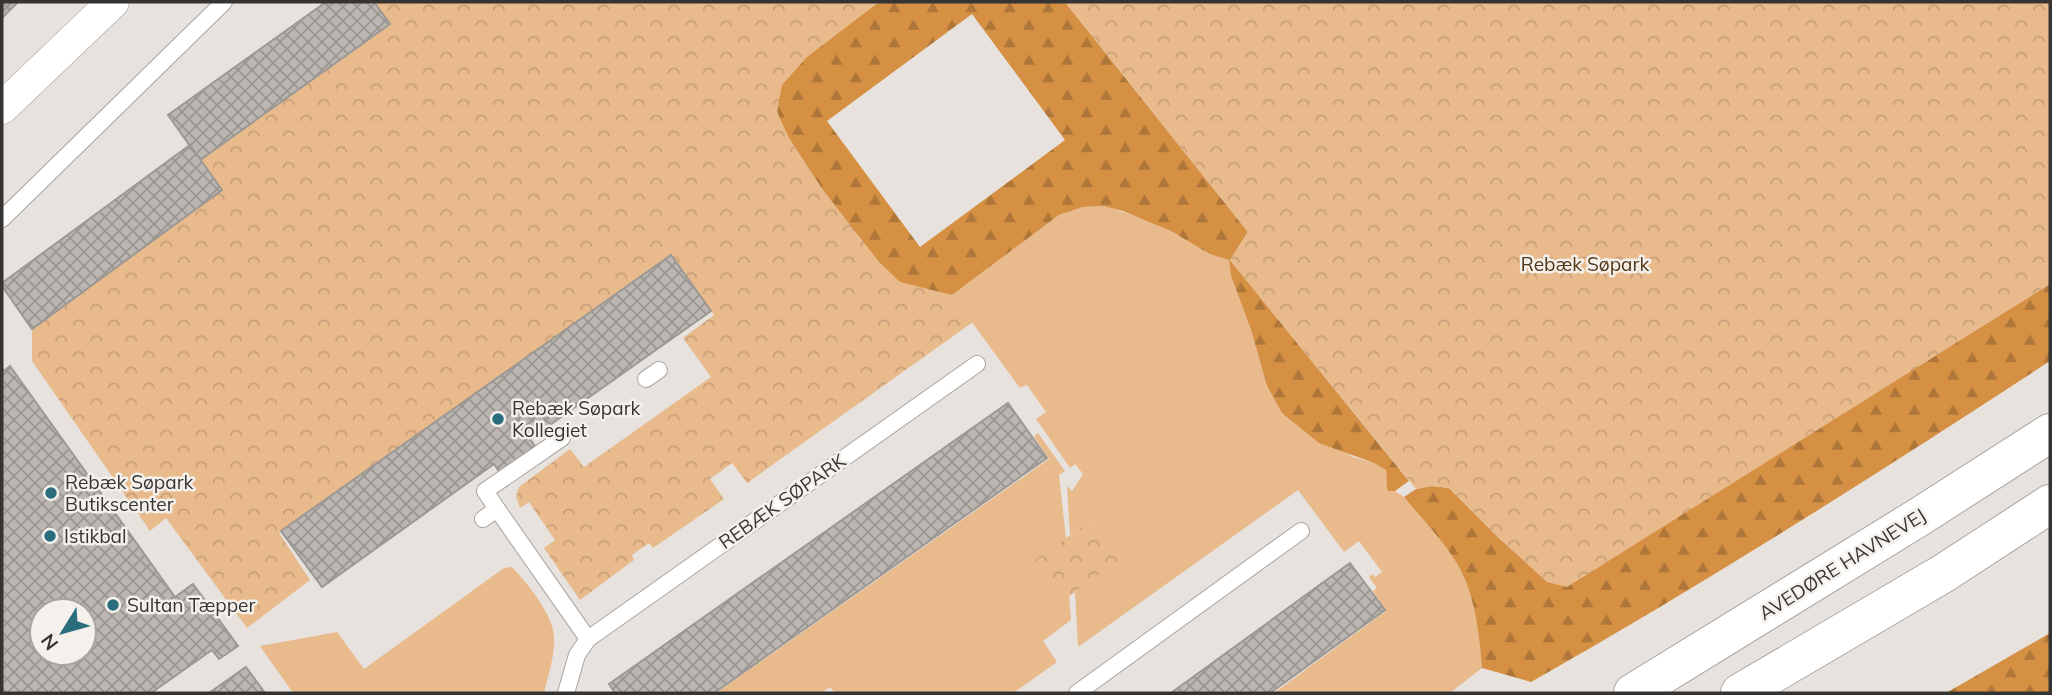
<svg xmlns="http://www.w3.org/2000/svg" width="2052" height="695" font-family="Mulish,sans-serif">
<style>
.grass{fill:#e8ba8c}
.forest{fill:url(#forest-firs);fill-rule:evenodd}
.park{fill:url(#park-crowns)}
.building{fill:url(#building-cross-hatch);stroke:#9c9894;stroke-width:2;fill-rule:evenodd}
.lines{fill:none;stroke-linecap:round;stroke-linejoin:round}
.lane-casing{stroke:#a9a4a0;stroke-width:18}
.street-casing{stroke:#a9a4a0;stroke-width:33}
.secondary-casing{stroke:#a9a4a0;stroke-width:40}
.lane{stroke:#fff;stroke-width:16}
.street{stroke:#fff;stroke-width:32}
.secondary{stroke:#fff;stroke-width:38}
.poi-dot{fill:#2a6e7e;stroke:#f4f0eb;stroke-width:2.5}
.labels{text-anchor:middle;stroke-width:5;stroke-linejoin:round;paint-order:stroke}
.park-label{font-size:19px;fill:#513414;stroke:#f4f0eb}
.poi-label{font-size:19px;fill:#363432;stroke:#f4f0eb;text-anchor:start}
.street-label{font-size:19px;fill:#363432;stroke:#f4f0eb}
</style>
<defs>
<pattern id="forest-firs" width="22" height="20" patternUnits="userSpaceOnUse" patternTransform="scale(1.75)"><rect width="22" height="20" fill="#d69043"/><path d="M5 1l3.5 6h-7zM16 11l3.5 6h-7z" fill="#ae7639"/></pattern>
<pattern id="park-crowns" width="20" height="18" patternUnits="userSpaceOnUse" patternTransform="scale(1.75)"><rect width="20" height="18" fill="#e8ba8c"/><path d="M2 6a3 3 0 1 1 6 0M12 15a3 3 0 1 1 6 0" fill="none" stroke="#c8a079"/></pattern>
<pattern id="building-cross-hatch" width="8" height="8" patternUnits="userSpaceOnUse" patternTransform="scale(1.75)"><rect width="8" height="8" fill="#bbb6b2"/><path d="M0 0l8 8M0 8l8-8" fill="none" stroke="#999591"/></pattern>
</defs>
<rect width="100%" height="100%" fill="#e7e2de"/>
<g class="grass">
<path d="M1103,206C1126,212 1149,220 1171,231C1191,241 1207,254 1230,260L1231,276L1251,330L1267,386L1282,413L1353,457L1374,463L1387,470C1388,477 1385,484 1388,490L1395,491L1404,497C1421,518 1442,539 1456,562C1475,592 1479,633 1482,668L1450,693H1274L1386,611L1373,591L1377,588L1369,577L1373,574L1375,577L1382,572L1359,541L1344,552L1298,490L1078,647L1075,592L1119,559L1091,520L1070,535L1067,486L1072,491L1083,474L1075,464L1070,468L1036,419L1046,412L1027,385L1020,388L952,295L1059,215L1083,207Z"/>
<polygon points="1038,433 1065,471 1059,475 1066,538 1036,560 1064,599 1069,596 1071,620 1043,641 1057,662 1013,693 835,693 830,687 821,693 716,693 1049,459 1034,437"/>
<path d="M512,567C527,583 554,615 554,638C555,656 548,676 544,693H293L260,646L337,632L364,669L504,568Z"/>
</g>
<g class="forest">
<path d="M879,2H1065L1248,232L1230,260L1409,481L1395,491H1388C1385,484 1388,477 1386,470L1374,463L1319,443L1282,413L1267,386L1251,330L1231,276L1229,260L1210,254L1171,231L1123,211L1103,206L1083,207L1059,215L952,295C936,292 915,290 900,282C877,269 779,136 777,110C777,104 779,90 782,84C799,55 851,23 879,2ZM972,14L1065,140L920,247L827,121Z"/>
<path d="M2050,284V361C1880,472 1708,582 1531,682L1482,668C1479,633 1475,592 1456,562C1442,539 1421,518 1404,497L1416,489L1432,486L1449,488L1500,539L1547,581L1838,415Z"/>
<polygon points="2050,633 2050,693 1946,693"/>
</g>
<g class="park">
<polygon points="374,2 879,2 807,57 782,85 777,112 789,138 823,190 879,262 900,282 952,295 973,322 747,483 732,463 710,479 724,499 653,548 649,543 632,555 634,560 580,600 544,548 555,540 529,502 520,508 516,496 519,487 570,449 584,467 711,377 683,338 714,315 670,255 279,533 310,580 247,628 166,518 150,531 32,361 32,329 222,190 200,160 390,25"/>
<polygon points="1065,2 2050,2 2050,284 1567,587 1547,582 1500,539 1449,488 1432,486 1416,489 1412,484 1230,260 1248,232"/>
<polygon points="1091,520 1120,559 1064,600 1035,560"/>
</g>
<g class="building">
<polygon points="2,2 18,2 2,18"/>
<polygon points="326,2 374,2 390,24 200,160 168,115"/>
<polygon points="190,145 222,190 32,329 2,286 2,283"/>
<polygon points="671,255 711,311 530,439 537,449 501,474 494,464 322,587 281,531"/>
<path d="M10,366L175,597L193,584L238,646L219,659L212,650L151,693H2V368L4,371ZM42,611H84V653H42Z"/>
<polygon points="1008,403 1047,458 714,693 615,693 609,684"/>
<polygon points="1350,563 1385,610 1270,693 1171,693"/>
<polygon points="246,667 265,693 209,693"/>
</g>
<g class="lines">
<defs>
<g id="lane">
<polyline points="2,219 224,2"/>
<polyline points="646,379 659,370"/>
<polyline points="497,509 485,491 562,438"/>
<polyline points="483,519 497,509 588,639"/>
<polyline points="566,693 577,655 588,639 977,364"/>
<polyline points="1077,693 1301,531"/>
</g>
<polyline id="street" points="2,108 113,2"/>
<g id="secondary">
<polyline points="1633,693 1919,517 2050,433"/>
<polyline points="1740,693 1944,573 2050,504"/>
</g>
</defs>
<use href="#lane" class="lane-casing"/>
<use href="#street" class="street-casing"/>
<use href="#secondary" class="secondary-casing"/>
<use href="#lane" class="lane"/>
<use href="#street" class="street"/>
<use href="#secondary" class="secondary"/>
</g>
<g class="poi-dot">
<circle cx="498" cy="419" r="7"/>
<circle cx="51" cy="493" r="7"/>
<circle cx="50" cy="536" r="7"/>
<circle cx="113" cy="605" r="7"/>
</g>
<g class="labels">
<g class="park-label">
<text x="1585" y="271">Rebæk Søpark</text>
</g>
<g class="poi-label">
<text x="512" y="415">Rebæk Søpark<tspan x="512" dy="22">Kollegiet</tspan></text>
<text x="65" y="489">Rebæk Søpark<tspan x="65" dy="22">Butikscenter</tspan></text>
<text x="64" y="543">Istikbal</text>
<text x="127" y="612">Sultan Tæpper</text>
</g>
<g class="street-label">
<text transform="translate(782 501) rotate(-35)" y="7">REBÆK SØPARK</text>
<text transform="translate(1842 564) rotate(-32)" y="7">AVEDØRE HAVNEVEJ</text>
</g>
</g>
<rect width="2052" height="695" fill="none" stroke="#363432" stroke-width="7"/>
<g transform="translate(63 632) rotate(233)"><circle r="33" fill="#f4f0eb" stroke="#a8a5a1" stroke-width="2"/>
<path d="M0-5L12 26L0 18L-12 26Z" fill="#2a6e7e"/>
<text y="-10" font-size="19" font-weight="bold" text-anchor="middle" fill="#363432">N</text>
</g>
</svg>
